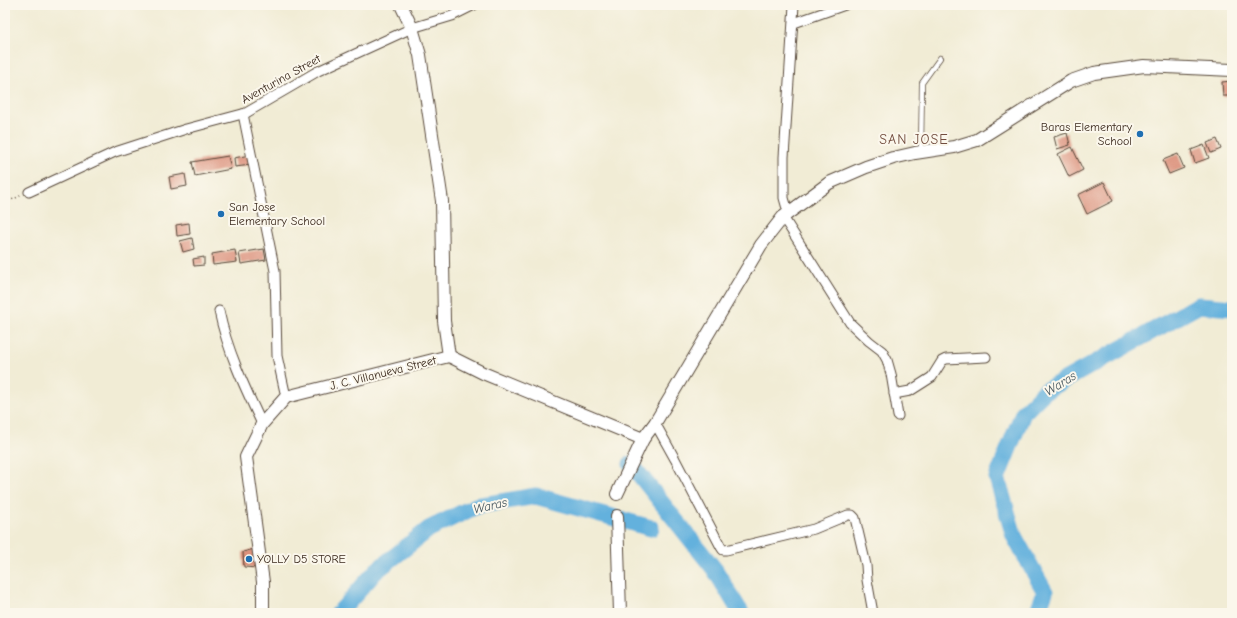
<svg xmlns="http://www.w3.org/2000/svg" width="1237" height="618" font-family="'Comic Neue',sans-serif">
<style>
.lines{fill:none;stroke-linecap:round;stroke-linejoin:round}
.river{stroke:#64b1dd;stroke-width:17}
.building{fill:#dc917b}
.lane-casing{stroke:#564739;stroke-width:6}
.street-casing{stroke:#564739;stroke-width:11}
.secondary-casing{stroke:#564739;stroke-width:14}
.path{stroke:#564739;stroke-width:1.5;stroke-dasharray:1 3;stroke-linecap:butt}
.lane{stroke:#fff;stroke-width:4.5}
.street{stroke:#fff;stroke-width:9}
.secondary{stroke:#fff;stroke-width:12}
.poi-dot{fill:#1f6fb2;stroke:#fbf7ec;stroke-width:1.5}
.labels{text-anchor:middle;stroke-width:4;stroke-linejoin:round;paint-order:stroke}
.street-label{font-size:12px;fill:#3b2a1e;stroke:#fbf7ec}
.poi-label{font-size:12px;fill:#3b2a1e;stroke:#fbf7ec;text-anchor:start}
.water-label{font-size:13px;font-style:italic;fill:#495961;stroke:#fbf7ec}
.quarter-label{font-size:14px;letter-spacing:1px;fill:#734e3f;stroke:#fbf7ec}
</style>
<rect width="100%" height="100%" fill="#fbf7ec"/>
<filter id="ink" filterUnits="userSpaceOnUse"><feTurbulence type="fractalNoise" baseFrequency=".025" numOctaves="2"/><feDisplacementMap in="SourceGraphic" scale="8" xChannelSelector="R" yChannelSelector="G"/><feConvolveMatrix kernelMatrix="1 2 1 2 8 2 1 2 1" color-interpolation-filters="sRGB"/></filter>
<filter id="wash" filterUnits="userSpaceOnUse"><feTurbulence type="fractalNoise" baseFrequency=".012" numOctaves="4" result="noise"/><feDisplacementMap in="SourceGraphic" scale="16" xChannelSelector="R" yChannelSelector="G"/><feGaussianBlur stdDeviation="0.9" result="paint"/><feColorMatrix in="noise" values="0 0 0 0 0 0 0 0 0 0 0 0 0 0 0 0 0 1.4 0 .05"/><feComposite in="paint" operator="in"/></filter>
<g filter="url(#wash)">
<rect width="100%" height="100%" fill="#f1ecd5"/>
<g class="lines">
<g class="river">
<polyline points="631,464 715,570 741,613"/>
<polyline points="339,613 376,571 429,529 476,506 536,496 651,528"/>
<polyline points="1037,613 1045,592 1014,536 997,478 1023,413 1045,391 1199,305 1232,308"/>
</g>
</g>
<g id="blocks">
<g class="building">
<polygon points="1232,81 1232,96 1223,96 1222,82"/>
<polygon points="1067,133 1070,145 1057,149 1054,137"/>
<polygon points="1217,139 1221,149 1211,153 1207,143"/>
<polygon points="1204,145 1209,158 1195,163 1191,150"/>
<polygon points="1072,147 1083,170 1069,177 1058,154"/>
<polygon points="1178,154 1184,168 1169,174 1163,160"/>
<polygon points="250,155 251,165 235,167 234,158"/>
<polygon points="228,156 231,169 195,176 192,162"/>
<polygon points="185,174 187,186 171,189 169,177"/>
<polygon points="1104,182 1113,201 1087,214 1078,195"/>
<polygon points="189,223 190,234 177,236 176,225"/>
<polygon points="192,238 194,249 183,252 180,241"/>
<polygon points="264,249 266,260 241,264 239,253"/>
<polygon points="235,250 237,262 213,265 212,254"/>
<polygon points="204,257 204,265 194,266 193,259"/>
<polygon points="254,549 257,568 244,567 243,552"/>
</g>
</g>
</g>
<g filter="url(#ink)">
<use href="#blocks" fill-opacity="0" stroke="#564739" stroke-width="1"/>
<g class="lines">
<defs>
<polyline id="lane" points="921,152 922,83 940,58"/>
<g id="street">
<polyline points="794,23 845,5"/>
<polyline points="243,114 275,271 277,356 286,397"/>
<polyline points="29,192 115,152 186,129 246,113 318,71 412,28 452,16 474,5"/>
<polyline points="788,212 784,198 784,157 794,5"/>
<polyline points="783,217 850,323 869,341 882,351 887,360 891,374 898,416"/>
<path d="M219,311C227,350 245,388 262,424"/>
<polyline points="894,394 910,391 932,377 942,361 946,359 986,357"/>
<polyline points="655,423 675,459 721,547 723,550 726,550 814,529 848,515 852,515 855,518 866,565 867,580 873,613"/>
</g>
<g id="secondary">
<polyline points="401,5 412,28 420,55 442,201 444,321 449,356"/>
<polyline points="449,356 483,373 643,439"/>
<polyline points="617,494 643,439 655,423 761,245 783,217 829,183 866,167 893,158 915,153 954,147 977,140 1071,81 1094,73 1144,66 1232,70"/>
<polyline points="617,516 620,613"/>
<polyline points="263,613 263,582 246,457 262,424 286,397 449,356"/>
</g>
</defs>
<use href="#lane" class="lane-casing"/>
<use href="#street" class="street-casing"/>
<use href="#secondary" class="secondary-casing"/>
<polyline class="path" points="5,203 22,195"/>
<use href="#lane" class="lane"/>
<use href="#street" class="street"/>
<use href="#secondary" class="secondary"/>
</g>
</g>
<g class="poi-dot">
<circle cx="1140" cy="134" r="4"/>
<circle cx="221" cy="214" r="4"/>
<circle cx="249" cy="559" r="4"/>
</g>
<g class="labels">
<g class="street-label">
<text transform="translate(281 79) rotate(-29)" y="4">Aventurina Street</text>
<text transform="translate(383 373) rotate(-14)" y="4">J. C. Villanueva Street</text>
</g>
<g class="poi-label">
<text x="1132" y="131" text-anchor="end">Baras Elementary<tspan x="1132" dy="14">School</tspan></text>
<text x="229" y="211">San Jose<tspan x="229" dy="14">Elementary School</tspan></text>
<text x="257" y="563">YOLLY D5 STORE</text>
</g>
<g class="water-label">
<text transform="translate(1060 383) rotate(-32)" y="5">Waras</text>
<text transform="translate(490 505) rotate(-13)" y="5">Waras</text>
</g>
<g class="quarter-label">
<text x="914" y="144">SAN JOSE</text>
</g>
</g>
<rect width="1237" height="618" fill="none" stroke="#fbf7ec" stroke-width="20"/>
</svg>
